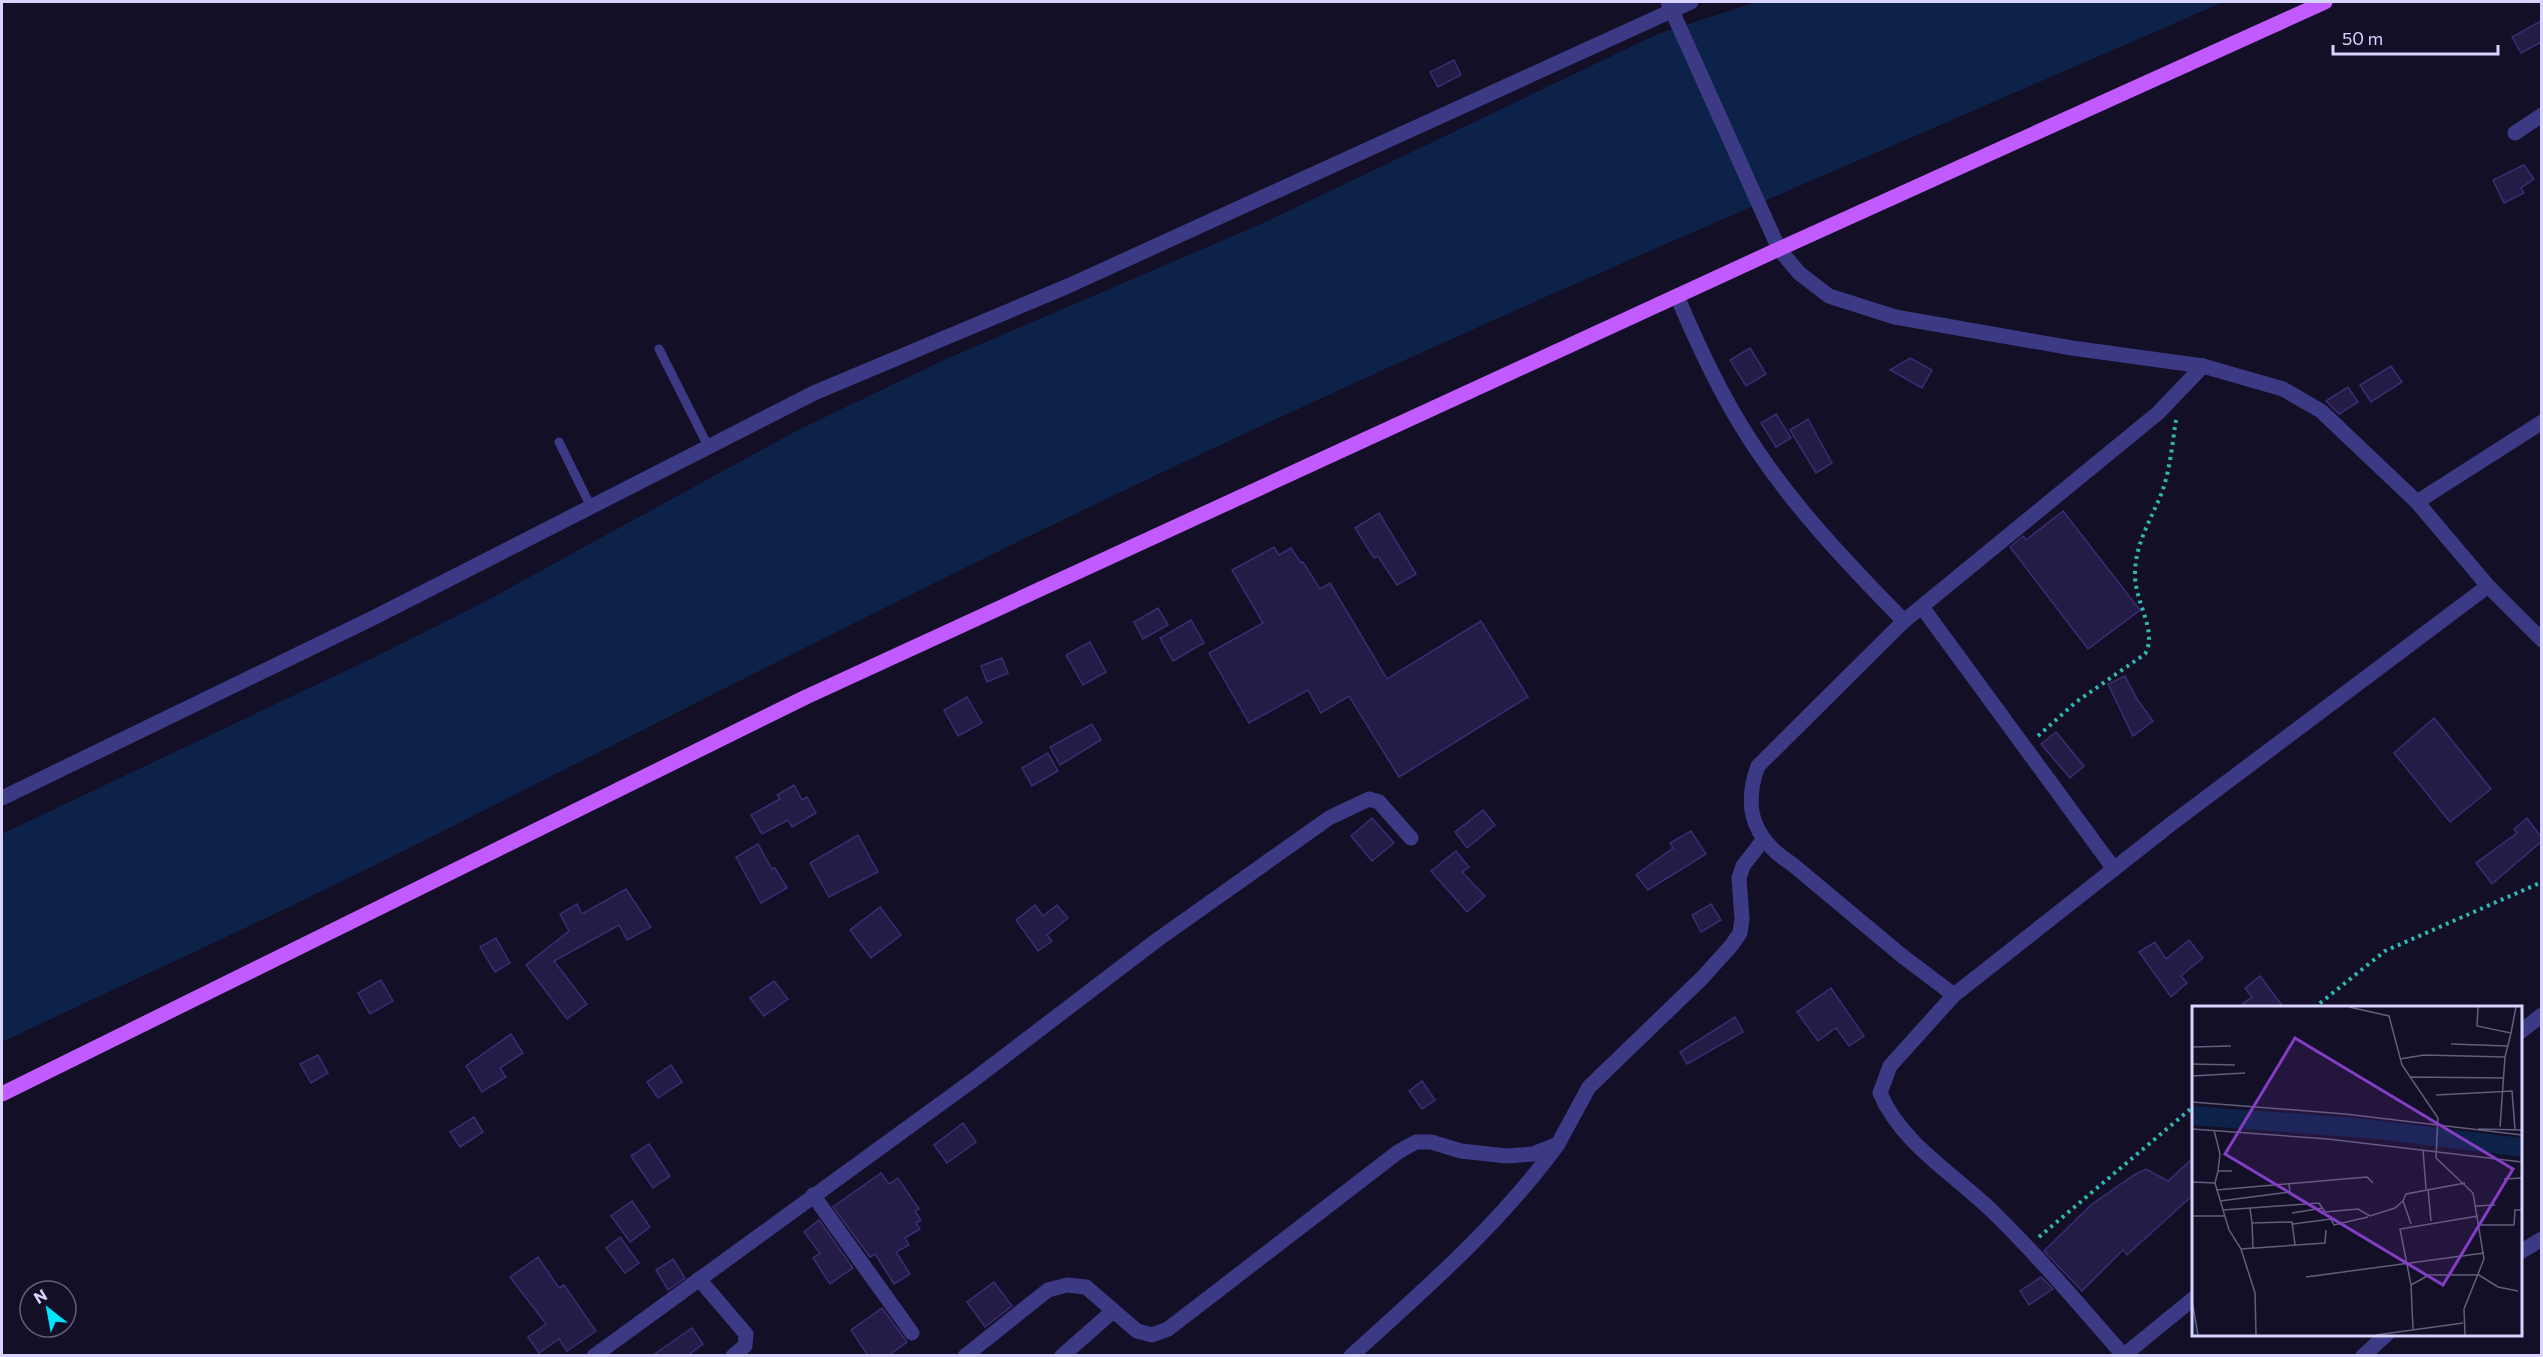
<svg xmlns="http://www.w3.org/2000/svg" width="2543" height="1357" font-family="Commissioner,sans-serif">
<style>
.water{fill:#0c2248}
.building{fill:#241b47;stroke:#3b2d73;stroke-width:1.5}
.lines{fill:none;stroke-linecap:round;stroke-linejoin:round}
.path{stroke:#2fb8b0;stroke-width:4;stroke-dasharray:3 4.5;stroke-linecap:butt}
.service{stroke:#3d3a85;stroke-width:9}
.minor{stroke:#3d3a85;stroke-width:15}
.primary{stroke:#c25bff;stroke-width:15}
.inset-river{fill:none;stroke:#0c2248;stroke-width:3}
.inset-road{fill:none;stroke:#625e7d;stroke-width:1.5}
.view{fill:#843dc5;fill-opacity:0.15;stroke:#843dc5;stroke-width:3}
.inset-edge{fill:none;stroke:#d9d4ff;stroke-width:3}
</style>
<rect width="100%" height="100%" fill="#130f26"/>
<path class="water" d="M1756,2H2223C1892,147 1558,287 1231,440C940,575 656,725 369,868C248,928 124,984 2,1042V834L379,655L484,602L796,431L942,361L1263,223L1658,34Z"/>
<g class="building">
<polygon points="2541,21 2541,42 2521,53 2512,37"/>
<polygon points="1454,60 1461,75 1438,87 1430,72"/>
<polygon points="2524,165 2534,179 2521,188 2524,193 2504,203 2493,180"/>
<polygon points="1750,348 1766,374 1746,386 1730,360"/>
<polygon points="1910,358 1932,370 1922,388 1890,370"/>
<polygon points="2391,366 2402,382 2371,402 2360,385"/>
<polygon points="2348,387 2358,402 2339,414 2326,401"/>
<polygon points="1776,414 1791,438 1776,447 1761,423"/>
<polygon points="1808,419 1832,463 1816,473 1790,430"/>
<polygon points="2063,511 2140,610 2088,649 2010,547 2023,536 2026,540"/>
<polygon points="1379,513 1416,574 1397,585 1378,556 1374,558 1355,528"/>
<polygon points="1274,547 1279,555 1291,548 1301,563 1303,562 1320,589 1330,583 1387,679 1481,621 1528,697 1399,777 1349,696 1321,713 1308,690 1249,723 1209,653 1263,623 1232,570"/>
<polygon points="1158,608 1168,625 1143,639 1134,622"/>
<polygon points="1191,620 1204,643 1173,661 1160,638"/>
<polygon points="1090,642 1106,672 1083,685 1066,655"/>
<polygon points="1002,658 1008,673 987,682 981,666"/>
<polygon points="2125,676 2137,699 2153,721 2133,736 2108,684"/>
<polygon points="967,697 982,723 958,736 944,710"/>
<polygon points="2434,718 2491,789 2450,822 2394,753"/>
<polygon points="1092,724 1101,740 1060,765 1050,747"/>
<polygon points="2056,732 2084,766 2070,778 2041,744"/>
<polygon points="1048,753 1058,771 1032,786 1022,768"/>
<polygon points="794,785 802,800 807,797 816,813 792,827 788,820 762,834 751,815 780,799 777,795"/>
<polygon points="1483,810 1495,825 1467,848 1455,832"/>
<polygon points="1372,818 1394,843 1372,861 1351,836"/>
<polygon points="2527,818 2541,837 2541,842 2492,884 2476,863 2517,833 2514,829"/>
<polygon points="1691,831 1706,854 1648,890 1636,875 1673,848 1670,843"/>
<polygon points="858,835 878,872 829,897 810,863"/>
<polygon points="758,844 772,869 775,868 787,888 761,903 736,857"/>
<polygon points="1456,851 1469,867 1462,872 1485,896 1467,912 1431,871"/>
<polygon points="626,889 651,927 627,940 619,925 554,961 587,1004 567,1019 526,965 569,931 560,914 577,904 582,914"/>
<polygon points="1711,904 1721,920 1701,932 1692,915"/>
<polygon points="1035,905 1043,916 1057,905 1068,918 1047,935 1052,941 1038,951 1016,920"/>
<polygon points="880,907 901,935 871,958 850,930"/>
<polygon points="496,938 510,963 495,972 480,947"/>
<polygon points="2189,940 2203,958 2181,976 2187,983 2171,997 2139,952 2155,942 2166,959"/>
<polygon points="2260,976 2284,1008 2237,1008 2252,997 2245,988"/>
<polygon points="381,980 393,1001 370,1014 358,993"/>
<polygon points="774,981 788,999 764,1016 750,998"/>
<polygon points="1831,988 1864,1036 1849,1046 1836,1028 1818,1041 1797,1012"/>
<polygon points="1735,1017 1743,1032 1687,1064 1680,1052"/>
<polygon points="511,1034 523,1053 500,1068 506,1077 482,1092 466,1066"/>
<polygon points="318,1055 328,1073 311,1083 300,1064"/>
<polygon points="671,1065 682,1082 658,1098 647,1082"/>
<polygon points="1422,1081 1435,1100 1422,1109 1409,1091"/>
<polygon points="474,1117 483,1132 460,1147 450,1132"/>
<polygon points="963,1123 976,1142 947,1163 934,1145"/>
<polygon points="649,1144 670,1176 653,1188 631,1156"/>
<polygon points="2193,1158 2193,1195 2127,1255 2123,1250 2082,1291 2044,1251 2092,1204 2134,1175 2146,1169 2168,1181"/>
<polygon points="881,1173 889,1184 898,1178 919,1209 915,1211 921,1220 916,1223 920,1229 905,1238 909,1245 896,1252 910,1274 894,1284 875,1254 870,1257 833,1207"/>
<polygon points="632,1201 650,1227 630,1242 611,1216"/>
<polygon points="819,1220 853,1268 830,1284 813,1258 820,1253 804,1232"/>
<polygon points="620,1237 639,1263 625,1273 606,1248"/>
<polygon points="538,1257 559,1288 564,1285 596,1331 567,1351 559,1339 539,1353 528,1337 546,1324 510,1277"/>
<polygon points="673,1259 685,1278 668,1290 656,1270"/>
<polygon points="2041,1277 2053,1289 2029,1305 2020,1291"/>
<polygon points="994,1282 1012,1306 985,1327 967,1302"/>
<polygon points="882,1308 907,1342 888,1356 868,1356 851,1330"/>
<polygon points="692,1328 703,1344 687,1356 652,1356"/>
</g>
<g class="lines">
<g class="path">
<path d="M2038,736L2076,702L2145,654C2158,631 2135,603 2135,575C2135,545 2149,523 2160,497C2170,473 2172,445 2176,420"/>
<polyline points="2314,1008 2385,951 2542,882"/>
<polyline points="2039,1237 2194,1106"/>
</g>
<g class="service">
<polyline points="659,349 709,448"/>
<polyline points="559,442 591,507"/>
</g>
<g class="minor">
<polyline points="1668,2 1779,249 1799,273 1829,296 1895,317 2072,348 2203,366 2283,389 2321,411 2417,502 2488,586 2542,640"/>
<polyline points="2515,133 2542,115"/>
<path d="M1677,296C1696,341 1716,385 1742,427C1786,499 1845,561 1904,621"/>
<polyline points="2417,502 2542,422"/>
<polyline points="1922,607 2114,869"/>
<polyline points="2,798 375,617 814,393 1068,286 1691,2"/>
<path d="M1954,995L1901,955L1792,864C1754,840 1742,809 1758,766L1904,621L2158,413L2203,366"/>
<polyline points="2520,1032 2542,1015"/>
<polyline points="813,1195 912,1333"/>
<polyline points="2520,1252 2542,1239"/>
<polyline points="699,1279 746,1334 745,1346 733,1356"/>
<polyline points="594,1356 976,1078 1157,940 1329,818 1369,799 1379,802 1411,838"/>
<polyline points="965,1356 1048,1290 1067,1285 1086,1287 1137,1331 1152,1335 1168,1329 1398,1152 1416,1142 1431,1142 1461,1151 1507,1156 1533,1154 1558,1144 1589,1087 1702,978 1731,946 1740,933 1742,919 1739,878 1743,866 1763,840"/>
<polyline points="1062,1356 1112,1312"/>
<path d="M1351,1356C1425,1289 1499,1225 1558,1144"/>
<polyline points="2123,1356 2194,1298"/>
<path d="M2124,1356C2082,1308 2041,1259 1995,1214C1957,1176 1901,1144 1880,1093L1890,1066L1954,995L2171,824L2488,586"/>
<polyline points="2363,1356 2387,1334"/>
</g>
<polyline class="primary" points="2,1094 806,697 1779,249 2325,2"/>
</g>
<g transform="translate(2192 1006)">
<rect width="330" height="330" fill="#130f26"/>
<path d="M0,100L165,112L330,132V151L185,133L0,119Z" fill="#0c2248"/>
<path class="inset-river" d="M0,305L4,329"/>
<path class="inset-road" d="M157,1L197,10L210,59L246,112L244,152L281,187L292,253L272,303L273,329M319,27L324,1M259,38L316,40M0,41L39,40M208,53L232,49L313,51L319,27L285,20L286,1M0,58L43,59M0,70L53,67M219,71L312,72M244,89L320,85L323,123M0,96L153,108L330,129M308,121L313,51M0,123L136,133L330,156M286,123L330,124M22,124L28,148L26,165M231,144L234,183M312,173L330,172M0,176L23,177L37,224L49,243L133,237L134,224M23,177L26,165H40M236,183L239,215M24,184L175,171L181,177M28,195L98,186L97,178M284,200L303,199M58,202L60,217L100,216L103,239M31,204L127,197L133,206L166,203L178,210L203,202L211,195M100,207L131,202M0,210H33M60,217L61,242M101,218L139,213L142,219L176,211M219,218L211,195L214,188L273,177M288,219H322L323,204H330M49,243L63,287L64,329M114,271L292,247M219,279L237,269H287L306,281L326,285M0,294L6,329M221,323L219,279L208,223L286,210M184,329L271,317"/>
<path class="view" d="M103,32L321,163L251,279L33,148Z"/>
<rect width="330" height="330" class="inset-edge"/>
</g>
<rect width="2543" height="1357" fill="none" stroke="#d9d4ff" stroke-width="6"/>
<g transform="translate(48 1309) rotate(329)"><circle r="28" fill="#130f26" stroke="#625e7d" stroke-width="1.5"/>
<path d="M0-4.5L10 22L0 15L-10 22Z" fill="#00e5ff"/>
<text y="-9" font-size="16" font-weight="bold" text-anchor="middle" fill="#d9d4ff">N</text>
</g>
<path d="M2333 45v9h165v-9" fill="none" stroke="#d9d4ff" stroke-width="3"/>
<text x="2342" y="45" font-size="18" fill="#d9d4ff" stroke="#130f26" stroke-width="4.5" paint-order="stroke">50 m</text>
</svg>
